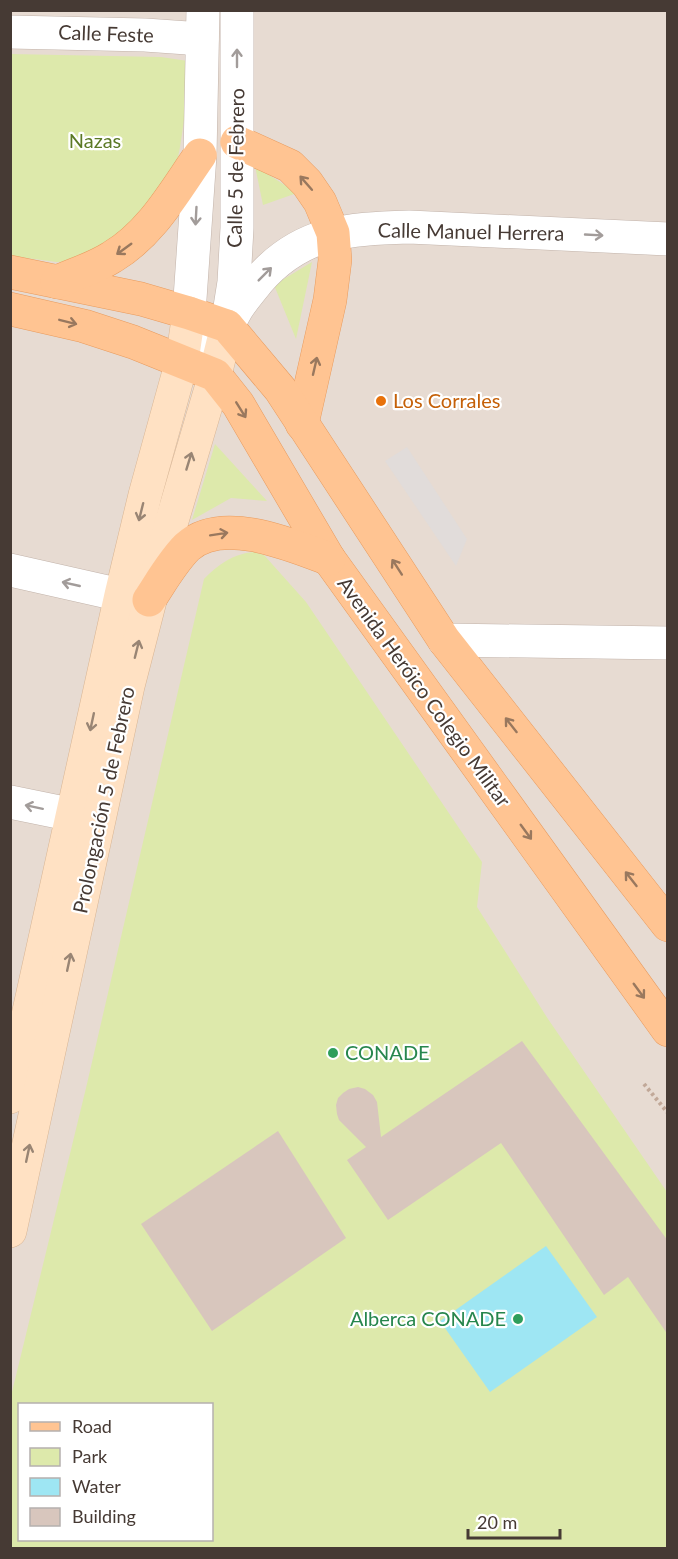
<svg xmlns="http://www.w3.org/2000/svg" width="678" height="1559" font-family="Lato,sans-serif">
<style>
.residential{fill:#e7dbd2;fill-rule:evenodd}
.green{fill:#dde9ab;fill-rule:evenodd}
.parking{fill:#e1dcda}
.water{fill:#9ee6f3}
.building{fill:#d8c6bd}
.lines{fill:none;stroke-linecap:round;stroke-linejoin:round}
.minor-casing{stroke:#c2b3aa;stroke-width:34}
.tertiary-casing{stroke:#c2b3aa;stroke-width:34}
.secondary-casing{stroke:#d8b594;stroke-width:34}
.primary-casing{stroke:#e89b5e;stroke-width:34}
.path{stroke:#c1a898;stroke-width:4;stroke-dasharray:3 3;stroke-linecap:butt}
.minor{stroke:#fff;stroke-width:33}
.tertiary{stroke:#fff;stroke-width:33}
.secondary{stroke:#ffe1c3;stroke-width:33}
.primary{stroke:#ffc492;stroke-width:33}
.oneway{stroke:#a29c9a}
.oneway2{stroke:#99785e}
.oneway3{stroke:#998574}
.food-dot{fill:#e8710a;stroke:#fff;stroke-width:2}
.leisure-dot{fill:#2e9e5b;stroke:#fff;stroke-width:2}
.labels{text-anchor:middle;stroke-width:4.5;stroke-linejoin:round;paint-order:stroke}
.street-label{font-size:20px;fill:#463a34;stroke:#fff}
.park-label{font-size:20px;fill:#5b7925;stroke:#fff}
.food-label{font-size:20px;fill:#c56008;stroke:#fff;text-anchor:start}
.leisure-label{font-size:20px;fill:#27864d;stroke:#fff;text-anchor:start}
</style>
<rect width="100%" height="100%" fill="#f3ebe5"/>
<path class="residential" d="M11,11H667V1548H11ZM20,1404H212V1540H20Z"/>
<g class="green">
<polygon points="10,54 161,57 188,61 185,114 180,147 174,178 161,204 78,261 57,262 11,256"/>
<polygon points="255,166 297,193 263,205"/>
<polygon points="312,262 296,339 274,285"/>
<polygon points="215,444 267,501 231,498 192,520"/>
<path d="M254,552L264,555L306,602L482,862L477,907L548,1019L667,1192V1548H11V1396L86,1088L204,579C219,564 232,554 254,552ZM20,1404H212V1540H20Z"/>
</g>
<polygon class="parking" points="407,447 467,539 456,566 385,461"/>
<polygon class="water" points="546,1246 597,1317 490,1392 440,1321"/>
<g class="building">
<polygon points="522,1041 668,1241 668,1335 628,1277 604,1295 501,1143 388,1220 347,1160 366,1147 339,1120 337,1114 336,1105 338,1098 343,1093 349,1089 358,1087 365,1089 373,1095 377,1102 381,1137"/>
<polygon points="278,1131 346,1238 212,1331 141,1224"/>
</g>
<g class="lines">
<defs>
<g id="minor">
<polyline points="10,32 145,35 202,39"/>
<path d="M182,361C196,350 213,339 226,327C231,321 234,313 238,307C244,298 251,290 258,281C301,231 348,229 409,227L668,239"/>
<polyline points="10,570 121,595 147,600"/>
<polyline points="444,640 668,643"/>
<polyline points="10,802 98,820"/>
</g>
<g id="tertiary">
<polyline points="189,313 200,155 203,10"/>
<polyline points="227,326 234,282 237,228 237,10"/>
</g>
<g id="secondary">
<polyline points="10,1097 121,595 145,495 182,361 189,313"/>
<polyline points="10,1231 128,686 161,558 215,375 227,326"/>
</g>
<g id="primary">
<polyline points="237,142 290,166 307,183 320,202 333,233 335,260 330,300 302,424"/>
<polyline points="10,272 141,299 189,313 227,326 280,389 444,640 668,925"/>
<path d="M57,282C75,274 95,268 112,257C152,233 174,192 200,155"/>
<polyline points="10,309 84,326 133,342 215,375 238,404 329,559 668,1030"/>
<path d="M149,600C161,582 172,562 187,547C222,515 292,545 329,559"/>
</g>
</defs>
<use href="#minor" class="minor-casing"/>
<use href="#tertiary" class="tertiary-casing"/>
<use href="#secondary" class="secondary-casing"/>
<use href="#primary" class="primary-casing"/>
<polyline class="path" points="644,1084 668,1113"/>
<use href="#minor" class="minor"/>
<use href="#tertiary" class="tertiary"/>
<use href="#secondary" class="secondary"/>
<use href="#primary" class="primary"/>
</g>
<defs><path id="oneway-shaft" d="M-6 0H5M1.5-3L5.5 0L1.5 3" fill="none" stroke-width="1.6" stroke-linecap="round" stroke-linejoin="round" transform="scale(1.5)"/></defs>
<g class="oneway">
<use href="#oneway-shaft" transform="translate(237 58) rotate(-90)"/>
<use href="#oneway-shaft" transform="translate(196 216) rotate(93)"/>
<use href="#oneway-shaft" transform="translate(594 235) rotate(3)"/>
<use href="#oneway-shaft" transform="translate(265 274) rotate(-45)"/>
<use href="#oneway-shaft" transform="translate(71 584) rotate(-167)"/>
<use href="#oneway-shaft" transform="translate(34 807) rotate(-168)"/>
</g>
<g class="oneway2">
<use href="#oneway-shaft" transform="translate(306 183) rotate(-131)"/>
<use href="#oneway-shaft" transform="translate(124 249) rotate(144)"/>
<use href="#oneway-shaft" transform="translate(68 322) rotate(14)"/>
<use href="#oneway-shaft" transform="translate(315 366) rotate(-77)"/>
<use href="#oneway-shaft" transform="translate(241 410) rotate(58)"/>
<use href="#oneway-shaft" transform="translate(219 534) rotate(-9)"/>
<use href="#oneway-shaft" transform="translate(397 567) rotate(-123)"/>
<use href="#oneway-shaft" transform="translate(511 725) rotate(-128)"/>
<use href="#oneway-shaft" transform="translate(526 832) rotate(54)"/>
<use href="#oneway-shaft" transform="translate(631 879) rotate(-128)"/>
<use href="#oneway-shaft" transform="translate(639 991) rotate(54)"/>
</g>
<g class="oneway3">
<use href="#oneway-shaft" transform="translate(189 461) rotate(-73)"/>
<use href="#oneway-shaft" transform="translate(141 512) rotate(104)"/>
<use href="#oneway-shaft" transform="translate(137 649) rotate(-76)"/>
<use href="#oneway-shaft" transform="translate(92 722) rotate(102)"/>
<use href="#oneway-shaft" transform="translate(69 962) rotate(-78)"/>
<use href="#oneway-shaft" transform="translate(28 1153) rotate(-78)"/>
</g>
<circle class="food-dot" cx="381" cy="401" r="6"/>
<g class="leisure-dot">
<circle cx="333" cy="1053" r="6"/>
<circle cx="518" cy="1319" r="6"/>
</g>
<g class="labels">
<g class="street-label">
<text transform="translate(106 34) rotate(2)" y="7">Calle Feste</text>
<text transform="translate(236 168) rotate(-89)" y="7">Calle 5 de Febrero</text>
<text transform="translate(471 232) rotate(1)" y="7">Calle Manuel Herrera</text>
<text transform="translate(424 692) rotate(54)" y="7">Avenida Heróico Colegio Militar</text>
<text transform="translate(104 800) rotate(-78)" y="7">Prolongación 5 de Febrero</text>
</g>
<g class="park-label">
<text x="95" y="148">Nazas</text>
</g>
<g class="food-label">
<text x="393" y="408">Los Corrales</text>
</g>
<g class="leisure-label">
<text x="345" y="1060">CONADE</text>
<text x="506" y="1326" text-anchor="end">Alberca CONADE</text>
</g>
</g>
<rect width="678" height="1559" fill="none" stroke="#463a34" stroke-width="24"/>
<rect x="18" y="1403" width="195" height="138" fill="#ffffff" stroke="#b5b0ae" stroke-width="1.5"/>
<rect x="30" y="1422" width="30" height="9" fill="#ffc492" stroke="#b5b0ae" stroke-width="1.5"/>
<text x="72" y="1433" font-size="18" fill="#463a34">Road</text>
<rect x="30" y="1448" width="30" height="18" fill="#dde9ab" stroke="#b5b0ae" stroke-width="1.5"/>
<text x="72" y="1463" font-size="18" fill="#463a34">Park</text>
<rect x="30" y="1478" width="30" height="18" fill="#9ee6f3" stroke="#b5b0ae" stroke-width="1.5"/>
<text x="72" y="1493" font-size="18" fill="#463a34">Water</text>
<rect x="30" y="1508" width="30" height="18" fill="#d8c6bd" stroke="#b5b0ae" stroke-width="1.5"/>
<text x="72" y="1523" font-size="18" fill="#463a34">Building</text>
<path d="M468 1529v9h92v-9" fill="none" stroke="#463a34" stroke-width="3"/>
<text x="477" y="1529" font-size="18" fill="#463a34" stroke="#ffffff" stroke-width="4.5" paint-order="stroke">20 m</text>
</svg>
